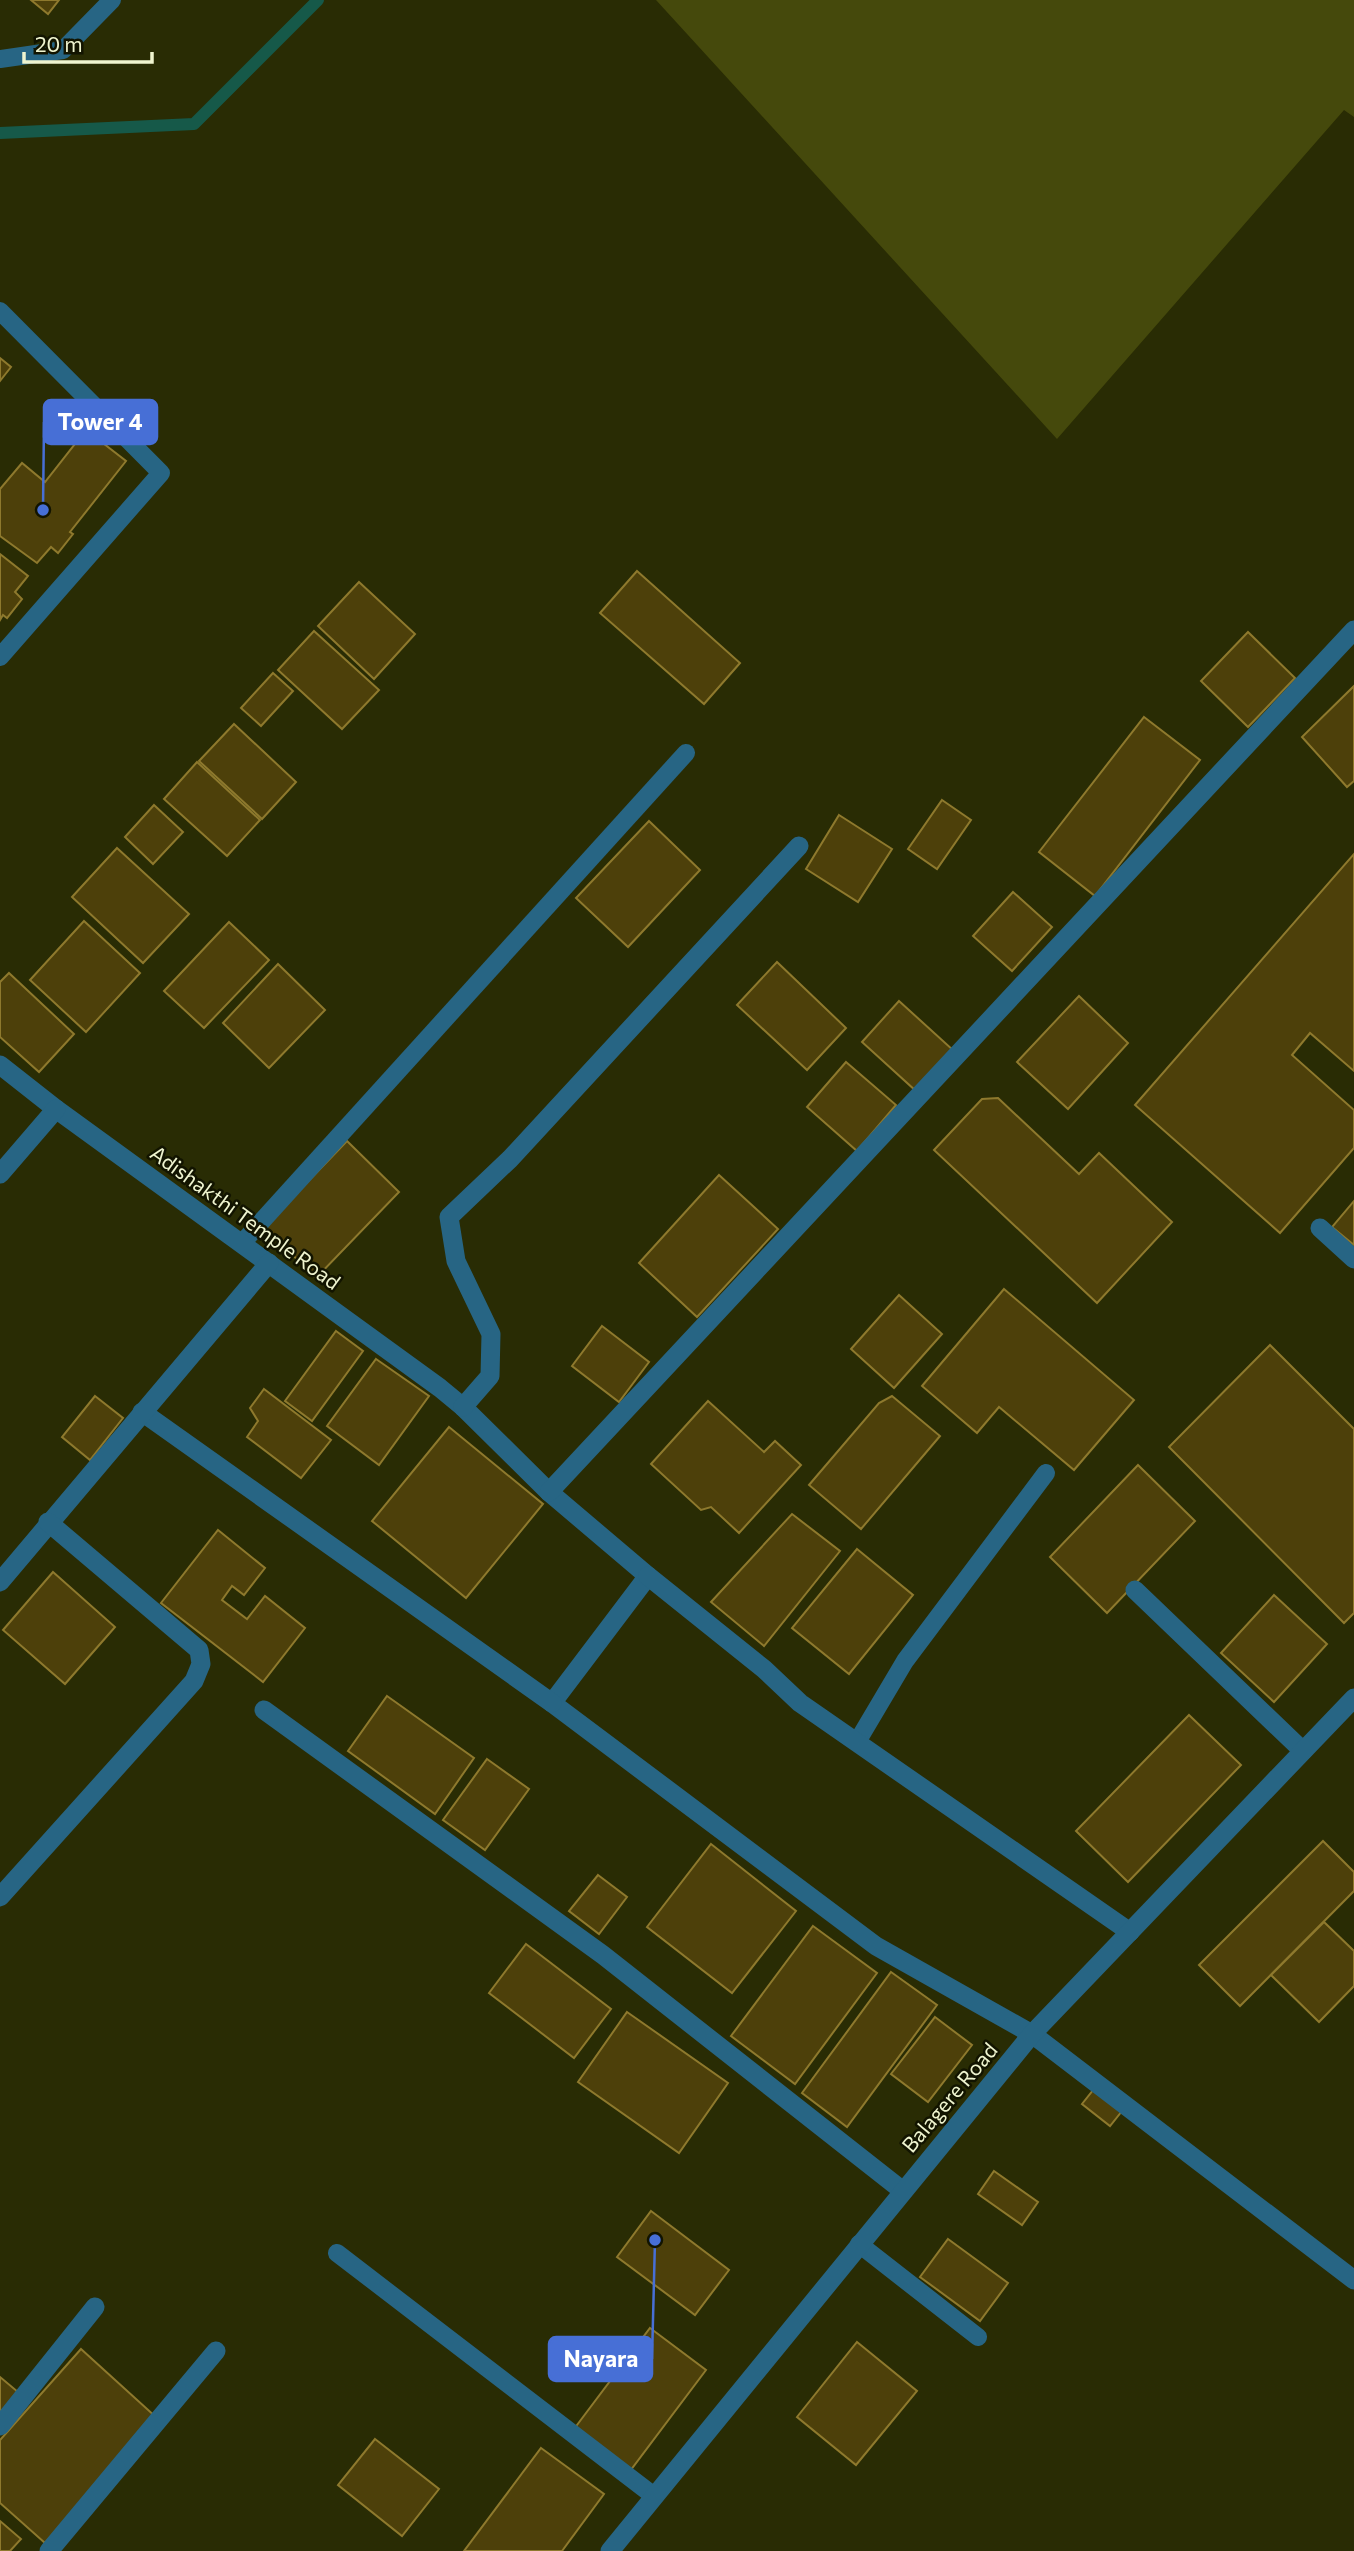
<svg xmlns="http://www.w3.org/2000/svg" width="1354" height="2551" font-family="Commissioner,sans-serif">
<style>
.green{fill:#45490c}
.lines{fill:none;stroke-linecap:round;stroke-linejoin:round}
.stream{stroke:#165949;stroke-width:12}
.building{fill:#4d400a;stroke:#8e792d;stroke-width:2}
.service{stroke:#276584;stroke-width:18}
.minor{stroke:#276584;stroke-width:19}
.tertiary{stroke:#276584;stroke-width:19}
.labels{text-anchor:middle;stroke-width:5;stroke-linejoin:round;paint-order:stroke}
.street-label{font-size:21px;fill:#eff4cf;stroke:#121400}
.leader{fill:none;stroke:#476fd6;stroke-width:2.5}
.callout-dot{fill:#476fd6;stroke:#121400;stroke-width:2.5}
.callout{fill:#476fd6;stroke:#476fd6;stroke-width:2.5}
.callout-label{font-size:23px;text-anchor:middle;font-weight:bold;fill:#fff}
</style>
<rect width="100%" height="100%" fill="#292c04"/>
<polygon class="green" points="656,0 1354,0 1354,117 1344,110 1057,439"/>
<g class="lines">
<polyline class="stream" points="0,133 194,124 318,0"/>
</g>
<g class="building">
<polygon points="31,0 59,0 48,14"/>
<polygon points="0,358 11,367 0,381"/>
<polygon points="86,430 126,461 70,532 73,534 58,553 51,547 37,563 0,536 0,489 22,463 45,482"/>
<polygon points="0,554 28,576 15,592 22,599 7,618 3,615 0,620"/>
<polygon points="637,571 740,663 704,704 600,613"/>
<polygon points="359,582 415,634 374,679 318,626"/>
<polygon points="314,631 379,690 342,729 278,670"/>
<polygon points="1248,632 1295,678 1248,727 1201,681"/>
<polygon points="273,673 293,691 261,726 241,708"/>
<polygon points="1354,686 1354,781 1347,787 1302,737"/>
<polygon points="1144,717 1200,760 1095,896 1039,852"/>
<polygon points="234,724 296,782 262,819 199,761"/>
<polygon points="197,762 260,820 227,856 164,799"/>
<polygon points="942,800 971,820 937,869 908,849"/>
<polygon points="154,805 183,832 153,864 125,837"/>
<polygon points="839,815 892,849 858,902 806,869"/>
<polygon points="649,821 700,870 628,947 576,898"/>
<polygon points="117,848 189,914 143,963 72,897"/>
<polygon points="1354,854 1354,1071 1310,1033 1292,1055 1354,1110 1354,1148 1280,1233 1135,1105"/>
<polygon points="1013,892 1052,927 1012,971 973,936"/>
<polygon points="84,921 140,973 86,1032 30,980"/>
<polygon points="229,922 269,960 204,1028 164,991"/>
<polygon points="777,962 846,1028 807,1070 737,1005"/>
<polygon points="278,964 325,1010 269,1068 223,1023"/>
<polygon points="9,973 74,1034 39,1072 0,1037 0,982"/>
<polygon points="1079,996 1128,1043 1068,1109 1017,1062"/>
<polygon points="899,1001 954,1051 916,1091 862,1042"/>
<polygon points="846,1062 896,1105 857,1151 807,1107"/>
<polygon points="998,1098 1079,1174 1099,1153 1172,1222 1097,1303 934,1150 982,1099"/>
<polygon points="347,1141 399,1192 316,1278 264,1227"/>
<polygon points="719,1175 778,1229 697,1317 639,1263"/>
<polygon points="1354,1201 1354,1245 1332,1227"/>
<polygon points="1004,1289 1134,1400 1074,1470 999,1407 977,1433 922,1386"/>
<polygon points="899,1295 942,1334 894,1388 851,1349"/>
<polygon points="602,1326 649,1362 619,1402 572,1366"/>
<polygon points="336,1331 363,1351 312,1421 285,1401"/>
<polygon points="1270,1345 1354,1429 1354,1613 1344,1623 1169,1447"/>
<polygon points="376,1359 429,1396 379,1465 327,1426"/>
<polygon points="264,1389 331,1440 301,1478 247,1437 258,1421 250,1408"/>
<polygon points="95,1396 123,1418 90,1460 62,1437"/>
<polygon points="892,1396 940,1436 861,1529 809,1485 879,1403"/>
<polygon points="708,1401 764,1452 775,1441 801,1465 739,1533 711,1507 701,1510 651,1464"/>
<polygon points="449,1427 543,1504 466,1598 372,1521"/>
<polygon points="1138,1465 1195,1521 1107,1613 1050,1557"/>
<polygon points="792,1514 840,1551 764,1646 711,1602"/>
<polygon points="218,1530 265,1568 244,1595 232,1586 222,1600 247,1619 265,1596 305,1628 263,1682 161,1603"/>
<polygon points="857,1549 913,1595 849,1674 792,1628"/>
<polygon points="53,1572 115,1627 65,1684 3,1630"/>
<polygon points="1274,1595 1327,1644 1274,1702 1221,1653"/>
<polygon points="387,1696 474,1758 435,1814 348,1751"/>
<polygon points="1189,1715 1241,1765 1128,1882 1076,1831"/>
<polygon points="487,1759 529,1789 485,1850 443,1820"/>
<polygon points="1323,1841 1354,1872 1354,1891 1240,2006 1199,1965"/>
<polygon points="711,1844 796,1911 732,1993 647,1927"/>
<polygon points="598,1875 627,1897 599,1934 569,1911"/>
<polygon points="1324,1922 1354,1951 1354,1986 1319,2022 1271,1975"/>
<polygon points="813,1926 877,1973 795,2084 731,2036"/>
<polygon points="526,1944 611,2009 574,2058 489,1993"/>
<polygon points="891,1972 937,2005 847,2127 802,2093"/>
<polygon points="627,2012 728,2083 679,2153 578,2082"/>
<polygon points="935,2017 972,2045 928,2102 891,2074"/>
<polygon points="1094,2089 1122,2111 1110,2126 1082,2104"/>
<polygon points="994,2171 1038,2202 1022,2225 978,2194"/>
<polygon points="651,2211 729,2270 695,2315 617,2257"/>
<polygon points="948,2239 1008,2283 980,2321 920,2277"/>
<polygon points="650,2328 706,2370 630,2471 574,2429"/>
<polygon points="857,2342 917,2391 856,2465 797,2417"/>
<polygon points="81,2349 157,2418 45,2543 0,2503 0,2440"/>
<polygon points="0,2377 18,2392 0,2413"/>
<polygon points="375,2439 439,2489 402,2536 338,2485"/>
<polygon points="541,2448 604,2494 562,2551 464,2551"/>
<polygon points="0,2521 21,2539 10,2551 0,2551"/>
</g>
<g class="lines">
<g class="service">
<polyline points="0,59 63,50 112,0"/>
<polyline points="0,311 161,473 0,657"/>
<polyline points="242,1243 686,753"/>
<polyline points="857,1742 905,1661 1046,1473"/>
<polyline points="859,2244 978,2337"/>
<polyline points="337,2253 654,2496"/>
</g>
<g class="minor">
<polyline points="0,1065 56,1109 440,1388 463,1407 549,1492 648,1576 552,1703 876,1946 1032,2034 1354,2280"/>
<polyline points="0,1174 56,1109"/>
<polyline points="1320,1228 1354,1259"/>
<polyline points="463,1407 490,1376 491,1334 456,1261 449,1217 510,1159 799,846"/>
<polyline points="142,1412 552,1703"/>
<polyline points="549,1492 1354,630"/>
<polyline points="648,1576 764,1669 800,1703 1130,1932"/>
<polyline points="0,1582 269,1263"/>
<polyline points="1135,1590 1303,1751"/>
<polyline points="264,1710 603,1955 903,2191"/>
<polyline points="0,1897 194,1681 201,1664 199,1650 48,1522"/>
<polyline points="0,2426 95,2307"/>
<polyline points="49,2551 216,2351"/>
</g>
<polyline class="tertiary" points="610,2551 1032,2034 1354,1698"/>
</g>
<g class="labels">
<g class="street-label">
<text transform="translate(245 1218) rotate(36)" y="7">Adishakthi Temple Road</text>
<text transform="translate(950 2098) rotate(-50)" y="7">Balagere Road</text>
</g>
</g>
<path class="leader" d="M43 510L44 422M655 2240L652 2359"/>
<g class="callout-dot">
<circle cx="43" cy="510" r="7"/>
<circle cx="655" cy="2240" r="7"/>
</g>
<g class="callout">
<rect x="44" y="400" width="113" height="44" rx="7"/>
<rect x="549" y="2337" width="103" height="44" rx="7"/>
</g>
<g class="callout-label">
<text x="100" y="430">Tower 4</text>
<text x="601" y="2367">Nayara</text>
</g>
<path d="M24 52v10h128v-10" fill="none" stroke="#eff4cf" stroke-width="3.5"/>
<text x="35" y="52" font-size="21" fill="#eff4cf" stroke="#121400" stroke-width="5" paint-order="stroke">20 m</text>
</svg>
